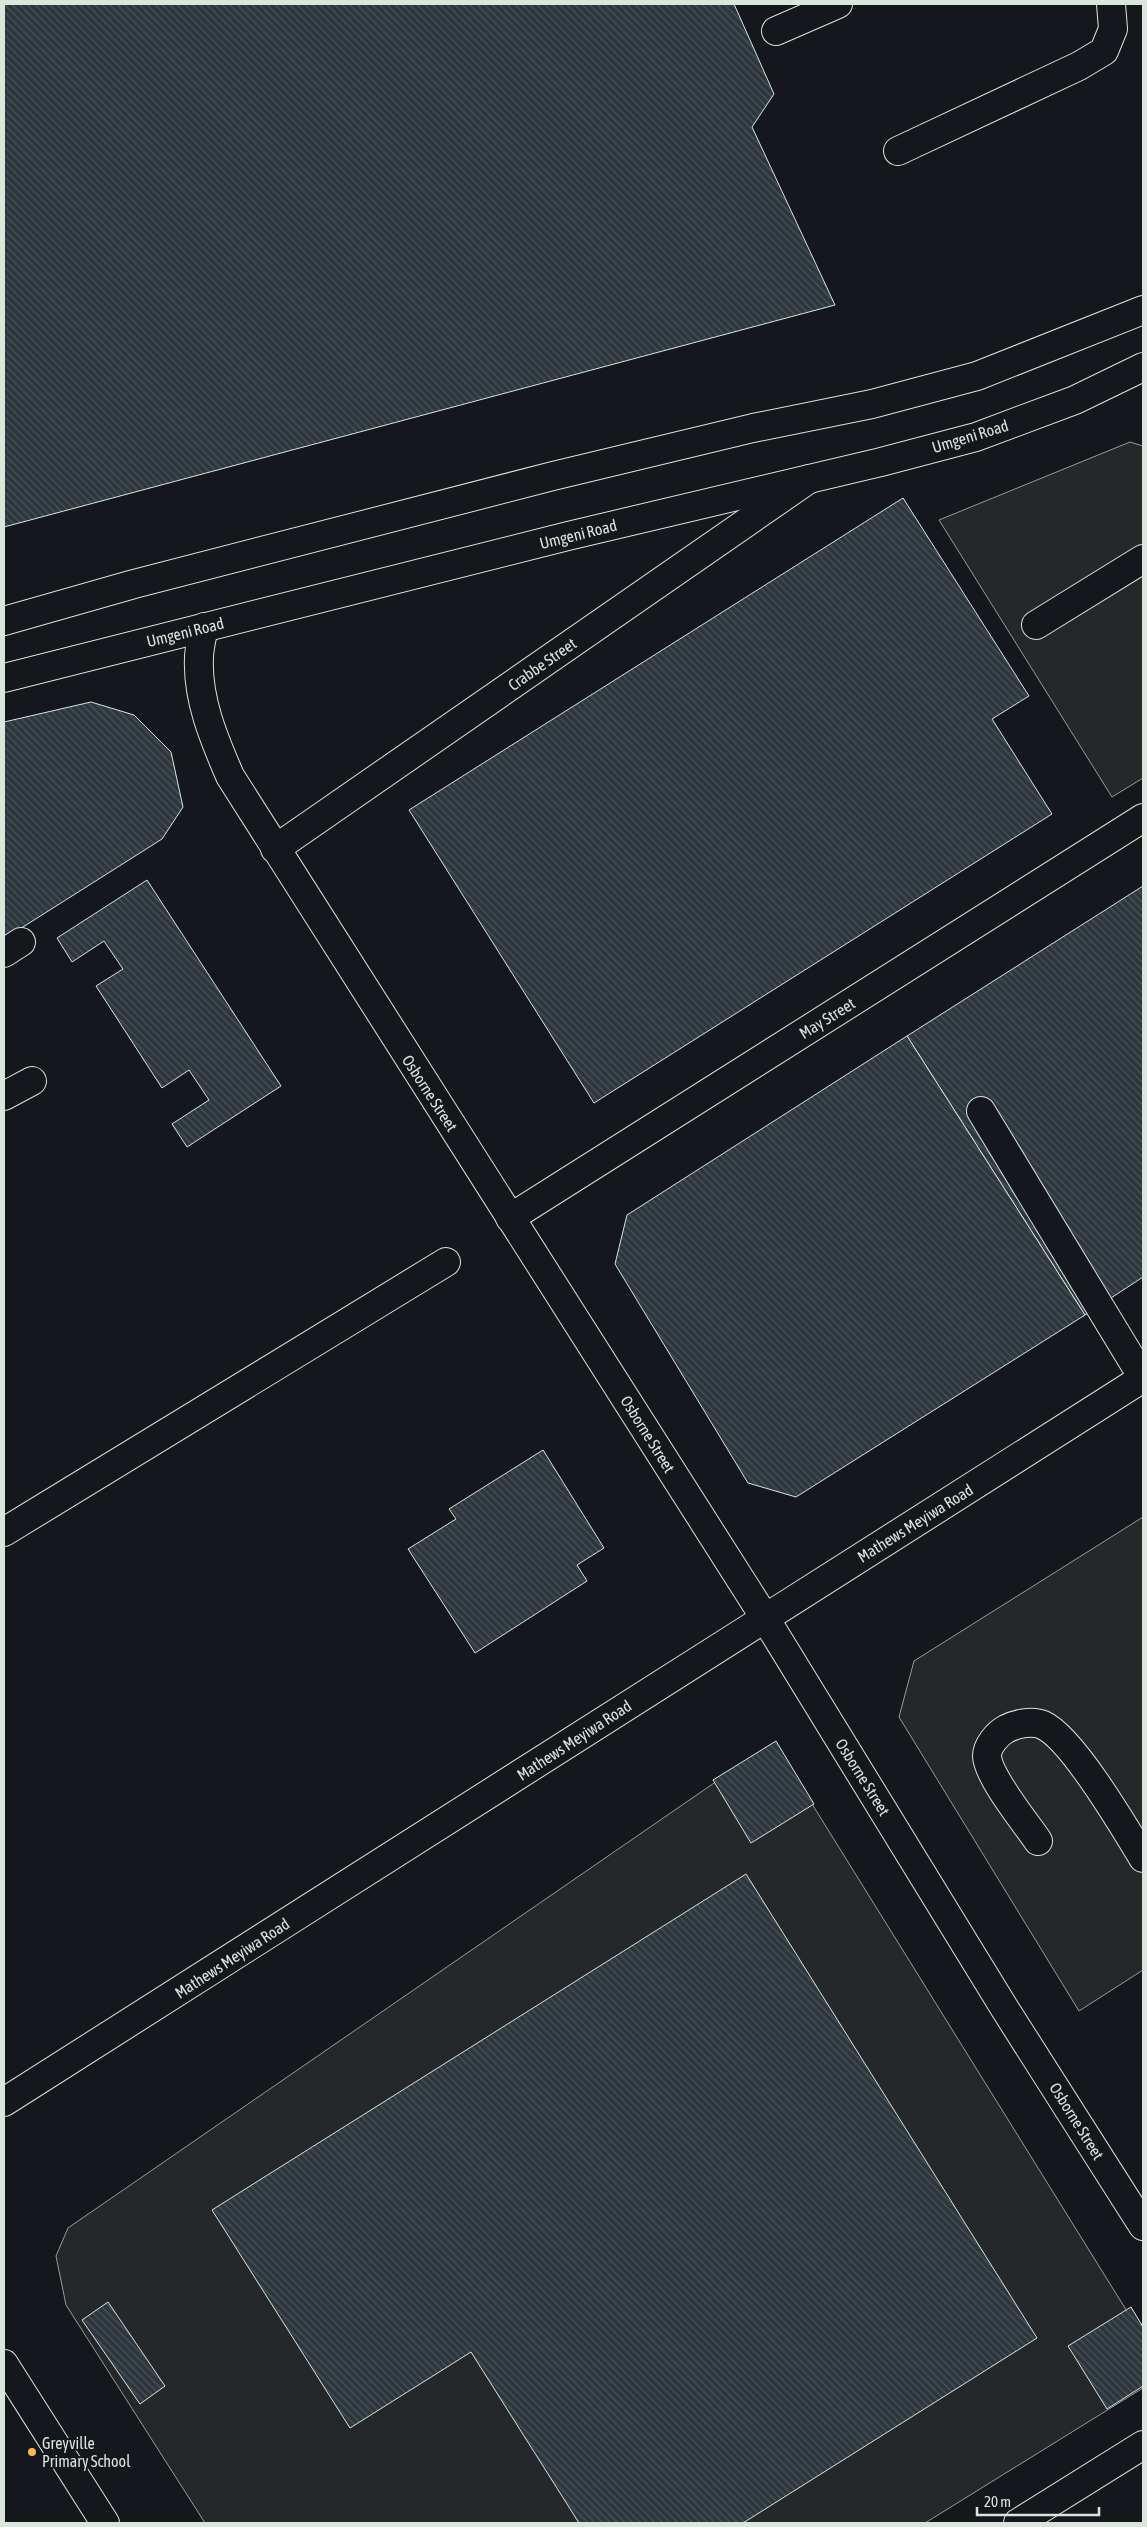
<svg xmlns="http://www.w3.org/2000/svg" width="1147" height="2527" font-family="'Asap Condensed',sans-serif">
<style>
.parking{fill:#24282b;stroke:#939e99}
.building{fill:url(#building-back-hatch);stroke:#d8e6dc}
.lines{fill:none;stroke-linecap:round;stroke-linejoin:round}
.minor-casing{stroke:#d8e6dc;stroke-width:30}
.major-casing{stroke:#d8e6dc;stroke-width:30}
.minor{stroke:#14181c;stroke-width:28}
.major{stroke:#14181c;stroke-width:28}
.poi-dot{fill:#ffb74d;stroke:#14181c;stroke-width:2}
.labels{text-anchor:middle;stroke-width:4;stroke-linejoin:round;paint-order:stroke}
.street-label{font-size:16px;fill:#d8e6dc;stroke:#14181c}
.poi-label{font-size:16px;fill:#d8e6dc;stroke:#14181c;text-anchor:start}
</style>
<defs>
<pattern id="building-back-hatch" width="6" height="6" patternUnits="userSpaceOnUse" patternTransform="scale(1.25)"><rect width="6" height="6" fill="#2c363c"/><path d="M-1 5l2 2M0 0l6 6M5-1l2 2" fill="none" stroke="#4a5358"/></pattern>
</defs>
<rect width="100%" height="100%" fill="#14181c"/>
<g class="parking">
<polygon points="1130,442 1143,446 1143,778 1112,797 939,520"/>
<polygon points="1143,1517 1143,1970 1079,2011 899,1717 914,1661"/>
<polygon points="776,1746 1143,2337 1143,2388 925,2523 205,2523 66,2305 56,2256 68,2228 717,1781"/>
</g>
<g class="building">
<polygon points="4,4 734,4 774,94 752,127 835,305 4,527"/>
<polygon points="903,498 1029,696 992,719 1052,814 594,1103 409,810"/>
<polygon points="91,702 134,715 171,752 183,807 162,839 4,939 4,722"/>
<polygon points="147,880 281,1086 187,1147 172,1124 209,1100 189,1070 162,1088 96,986 123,969 104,941 72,962 57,938"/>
<polygon points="1143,886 1143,1277 1085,1315 907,1036"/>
<polygon points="907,1036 1085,1315 796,1497 748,1483 615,1264 627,1215"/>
<polygon points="543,1450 604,1548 577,1565 587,1581 475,1653 408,1549 456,1519 449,1509"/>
<polygon points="776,1741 814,1804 751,1843 713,1780"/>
<polygon points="746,1874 1037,2338 743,2523 579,2523 471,2352 350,2428 212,2210"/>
<polygon points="108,2302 165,2386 140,2404 82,2320"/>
<polygon points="1131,2307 1143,2327 1143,2386 1107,2409 1068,2346"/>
</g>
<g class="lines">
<defs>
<g id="minor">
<polyline points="776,31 838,4"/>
<polyline points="898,151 1079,66 1104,51 1113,29 1111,4"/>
<polyline points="1036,625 1143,559"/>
<path d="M204,627C202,637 199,648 199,658C197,699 214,739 230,776L765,1618L1005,2009L1143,2226"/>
<polyline points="275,849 809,479"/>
<polyline points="4,953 21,942"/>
<polyline points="4,1096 32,1081"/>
<polyline points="981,1111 1143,1378"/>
<polyline points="510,1218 1143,818"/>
<polyline points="4,1532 446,1262"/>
<path d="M1038,1841C1026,1823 988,1777 987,1756C987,1746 997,1734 1006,1729C1016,1724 1032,1720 1043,1725C1072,1738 1125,1828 1143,1858"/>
<polyline points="4,2102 1143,1378"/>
<polyline points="4,2364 105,2523"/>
</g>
<g id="major">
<polyline points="4,621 134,584 553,476 753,428 872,404 977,376 1143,310"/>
<polyline points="4,678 568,536 881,462 976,437 1075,400 1143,367"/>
<polyline points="1018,2523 1143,2445"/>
</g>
</defs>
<use href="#minor" class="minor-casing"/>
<use href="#major" class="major-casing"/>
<use href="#minor" class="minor"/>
<use href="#major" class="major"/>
</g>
<circle class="poi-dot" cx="32" cy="2452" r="5"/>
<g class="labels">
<g class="street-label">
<text transform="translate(970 436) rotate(-17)" y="6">Umgeni Road</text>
<text transform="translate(578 534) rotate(-14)" y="6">Umgeni Road</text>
<text transform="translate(185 632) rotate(-14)" y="6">Umgeni Road</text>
<text transform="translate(542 664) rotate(-35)" y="6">Crabbe Street</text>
<text transform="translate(827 1018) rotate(-32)" y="6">May Street</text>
<text transform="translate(430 1093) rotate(57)" y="6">Osborne Street</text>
<text transform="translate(648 1434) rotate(58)" y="6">Osborne Street</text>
<text transform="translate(915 1523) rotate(-32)" y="6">Mathews Meyiwa Road</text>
<text transform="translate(574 1740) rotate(-33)" y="6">Mathews Meyiwa Road</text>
<text transform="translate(863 1777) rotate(58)" y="6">Osborne Street</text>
<text transform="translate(232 1958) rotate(-33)" y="6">Mathews Meyiwa Road</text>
<text transform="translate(1077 2121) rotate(58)" y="6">Osborne Street</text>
</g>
<g class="poi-label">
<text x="42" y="2449">Greyville<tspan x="42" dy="18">Primary School</tspan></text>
</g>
</g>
<rect width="1147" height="2527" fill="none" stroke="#d8e6dc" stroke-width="10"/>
<path d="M977 2507v8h122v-8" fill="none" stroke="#d8e6dc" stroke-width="2.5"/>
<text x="984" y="2507" font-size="15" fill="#d8e6dc" stroke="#14181c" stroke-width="4" paint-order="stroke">20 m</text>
</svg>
